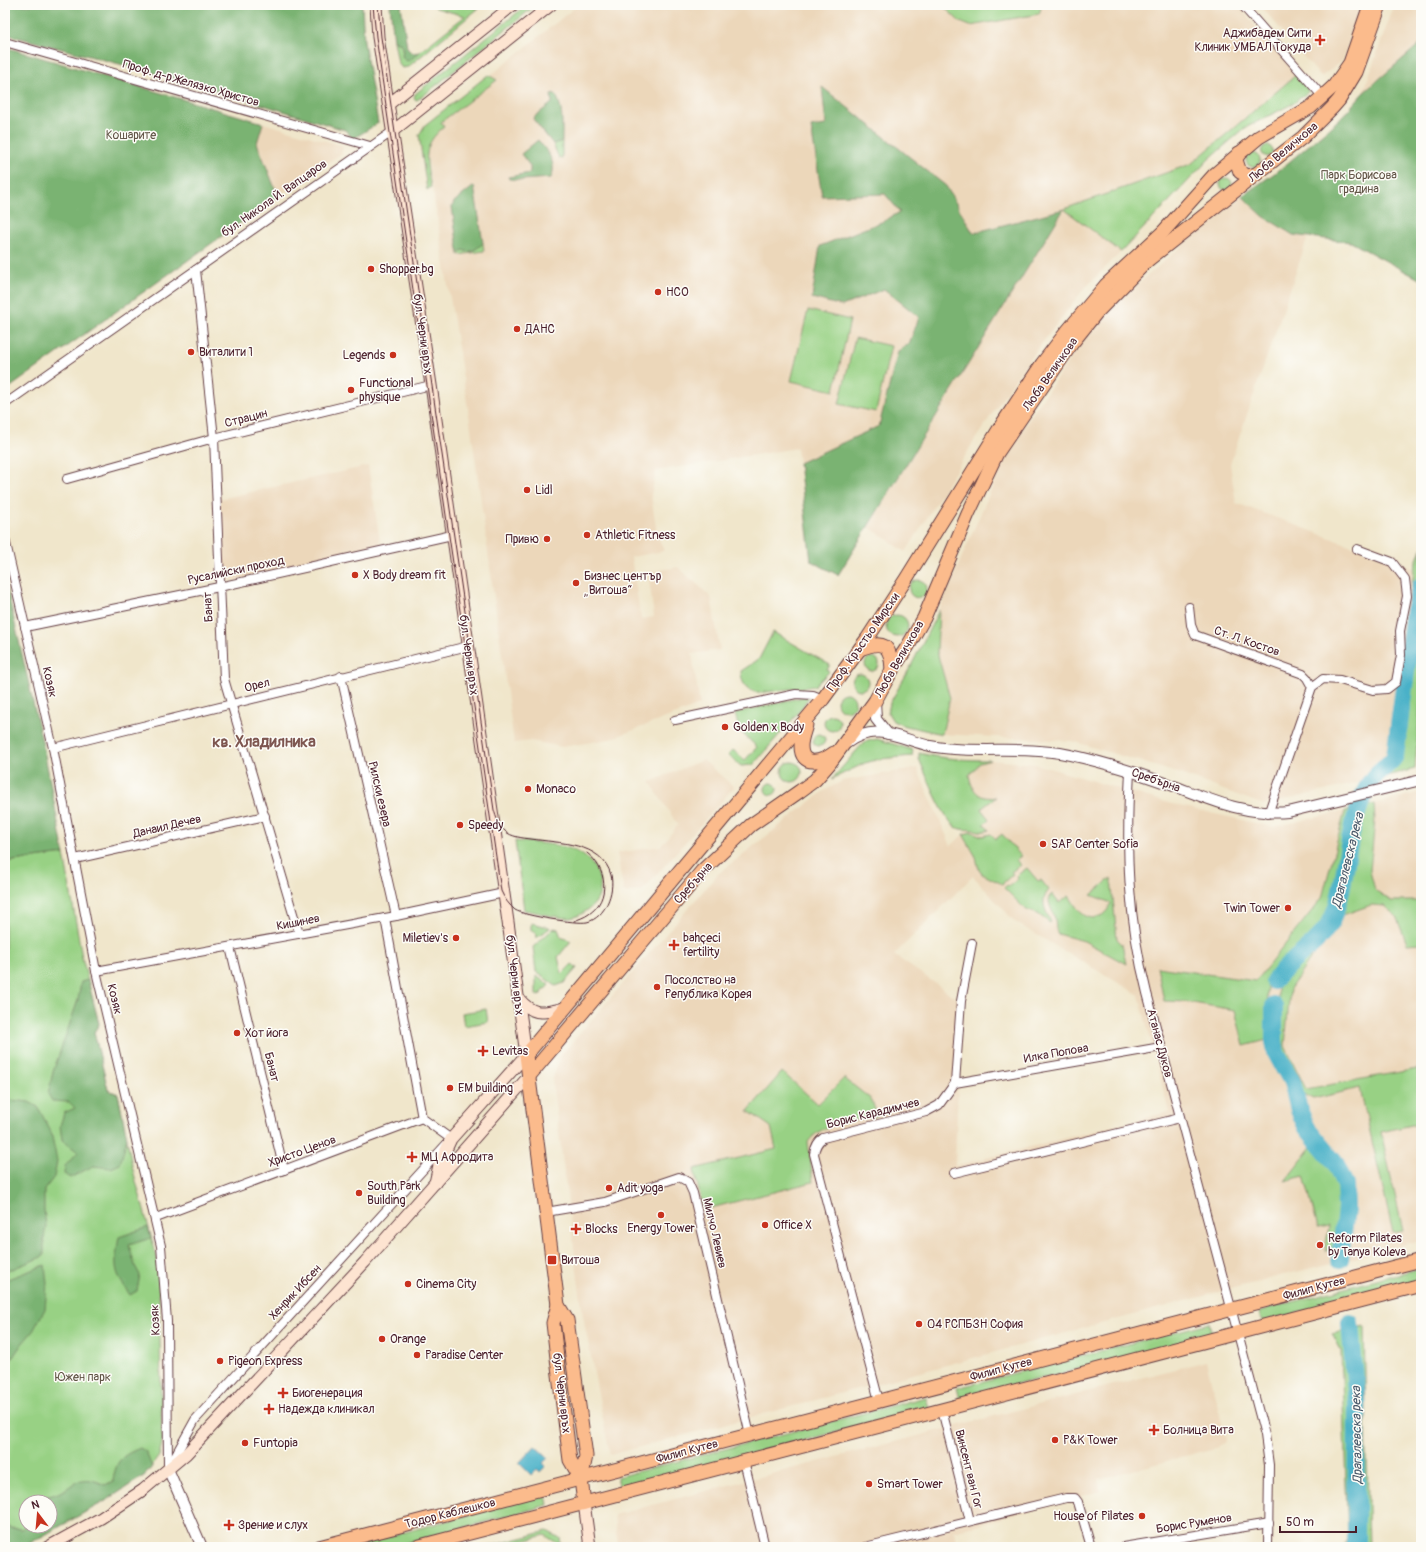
<svg xmlns="http://www.w3.org/2000/svg" width="1426" height="1552" font-family="Pangolin,sans-serif">
<style>
.built{fill:#ecd7ba;fill-rule:evenodd}
.green{fill:#98d184;stroke:#717858;fill-rule:evenodd}
.forest{fill:#7ab372;stroke:#62694e}
.water{fill:#49b1c8;stroke:#4a687a}
.lines{fill:none;stroke-linecap:round;stroke-linejoin:round}
.river{stroke:#49b1c8;stroke-width:18}
.minor-casing{stroke:#633d43;stroke-width:10}
.tertiary-casing{stroke:#633d43;stroke-width:12}
.secondary-casing{stroke:#633d43;stroke-width:13}
.primary-casing{stroke:#633d43;stroke-width:15}
.minor{stroke:#fff;stroke-width:8}
.tertiary{stroke:#fff;stroke-width:10}
.secondary{stroke:#fde4d1;stroke-width:11}
.primary{stroke:#fbbb8c;stroke-width:13}
.tram{stroke:#4a1f2b;stroke-width:1}
.poi-dot{fill:#c8321e;stroke:#fdfcf7;stroke-width:1.5}
.labels{text-anchor:middle;stroke-width:3;stroke-linejoin:round;paint-order:stroke}
.poi-label{font-size:12px;fill:#4a1f2b;stroke:#fdfcf7;text-anchor:start}
.street-label{font-size:12px;fill:#4a1f2b;stroke:#fdfcf7}
.park-label{font-size:12px;fill:#615446;stroke:#fdfcf7}
.water-label{font-size:13px;font-style:italic;fill:#4a596a;stroke:#fdfcf7}
.district-label{font-size:16px;font-weight:bold;fill:#7e5650;stroke:#fdfcf7}
</style>
<rect width="100%" height="100%" fill="#fdfcf7"/>
<filter id="ink" filterUnits="userSpaceOnUse"><feTurbulence type="fractalNoise" baseFrequency=".025" numOctaves="2"/><feDisplacementMap in="SourceGraphic" scale="8" xChannelSelector="R" yChannelSelector="G"/><feConvolveMatrix kernelMatrix="1 2 1 2 8 2 1 2 1" color-interpolation-filters="sRGB"/></filter>
<filter id="wash" filterUnits="userSpaceOnUse"><feTurbulence type="fractalNoise" baseFrequency=".012" numOctaves="4" result="noise"/><feDisplacementMap in="SourceGraphic" scale="16" xChannelSelector="R" yChannelSelector="G"/><feGaussianBlur stdDeviation="0.9" result="paint"/><feColorMatrix in="noise" values="0 0 0 0 0 0 0 0 0 0 0 0 0 0 0 0 0 1.4 0 .05"/><feComposite in="paint" operator="in"/></filter>
<g filter="url(#wash)">
<rect width="100%" height="100%" fill="#f0e6cb"/>
<g class="built">
<polygon points="578,5 1238,5 1296,75 1191,164 1064,209 1121,252 1083,290 1023,368 974,441 906,552 869,527 1063,210 892,440 799,463 797,448 656,471 651,495 657,534 664,551 631,557 641,619 654,617 648,572 678,567 711,597 720,650 692,654 700,705 610,739 562,747 531,741 514,743 470,421 423,130"/>
<polygon points="1260,5 1361,5 1343,60 1321,77"/>
<polygon points="1394,5 1421,5 1421,43 1363,93"/>
<polygon points="263,123 343,146 342,153 278,196 257,143"/>
<polygon points="1242,196 1263,216 1293,235 1308,237 1230,464 1236,503 1414,569 1392,750 1366,781 1264,805 1181,774 1072,741 942,734 950,698 937,652 939,610 1009,448 1095,322 1186,242"/>
<polygon points="368,466 381,548 222,583 220,499"/>
<polygon points="1421,694 1421,768 1415,769 1420,716"/>
<polygon points="703,760 734,787 643,890 624,893 617,853 661,846 678,825 650,782"/>
<path d="M991,760L1035,764L1175,805L1273,827L1345,811L1421,792V1241L1264,1280L610,1455L583,1316L552,1080L561,1055L718,874L824,791L842,781L917,768L951,846L976,822L978,796L974,791L969,775L981,763ZM973,876L1015,922L1139,995L1169,1112L955,1166L961,1001L894,955Z"/>
<polygon points="1206,1361 1226,1439 1224,1444 1219,1447 1099,1479 1100,1491 954,1531 957,1547 618,1547 614,1515"/>
</g>
<g class="green">
<polygon points="434,5 454,5 479,8 408,67 402,68 398,63 394,41 401,44 403,53 413,57 465,16 436,8"/>
<polygon points="527,5 536,5 423,96 417,100 414,99 415,94"/>
<polygon points="942,5 1042,5 1039,14 970,26 960,22"/>
<path d="M488,75L497,80L441,122L444,127C421,145 426,161 431,187L427,190L419,135L425,125Z"/>
<polygon points="1296,75 1309,91 1294,103 1245,128 1209,159 1121,252 1064,209 1191,164"/>
<polygon points="562,141 562,158 559,158 553,144"/>
<circle cx="1267" cy="151" r="5.5"/>
<circle cx="1253" cy="160" r="7"/>
<circle cx="1226" cy="184" r="6"/>
<polygon points="483,243 484,251 459,255 458,249 472,252"/>
<polygon points="808,310 850,320 834,391 791,381"/>
<polygon points="855,338 891,346 876,412 839,404"/>
<polygon points="1421,548 1421,694 1415,769 1366,781 1392,750 1414,569"/>
<circle cx="918" cy="589" r="9"/>
<polygon points="939,610 937,652 950,698 942,734 902,725 893,721 888,713 890,703 911,666"/>
<circle cx="897" cy="626" r="11"/>
<path d="M773,632L830,665L827,670L829,672L815,686L758,693C746,690 741,683 741,671L759,659Z"/>
<circle cx="872" cy="664" r="7"/>
<circle cx="860" cy="682" r="8"/>
<circle cx="846" cy="702" r="9"/>
<polygon points="802,697 809,697 798,713 753,765 741,766 728,755 733,750 745,760 757,747 739,730 735,713"/>
<circle cx="832" cy="723" r="8"/>
<circle cx="819" cy="740" r="6"/>
<polygon points="877,739 913,750 912,756 880,759 865,763 832,779 864,742"/>
<path d="M919,753C943,759 966,760 991,760L980,763L969,775C972,791 979,800 996,797L981,809L989,819L984,824L989,830C981,833 979,830 971,830C966,829 960,830 956,827C943,819 926,774 919,759Z"/>
<circle cx="792" cy="772" r="10"/>
<circle cx="771" cy="789" r="6"/>
<polygon points="1374,804 1375,820 1370,871 1375,890 1391,901 1421,901 1421,943 1407,944 1396,916 1384,906 1371,905 1340,916 1290,989 1285,1046 1306,1089 1417,1069 1421,1082 1421,1123 1381,1132 1403,1231 1393,1233 1360,1088 1313,1099 1299,1092 1278,1049 1278,982 1286,970 1320,942 1334,922 1344,895 1364,807"/>
<polygon points="1355,809 1334,898 1316,933 1276,967 1268,979 1267,1040 1244,1046 1235,1010 1187,1002 1164,1001 1157,967 1256,981 1322,898 1345,811"/>
<polygon points="972,832 982,836 991,834 996,839 1002,834 1021,856 1016,860 1021,865 1011,872 1013,874 1002,884 982,874 979,870 976,857 963,834"/>
<path d="M515,841C534,843 560,843 578,852C600,864 611,896 586,911C582,914 575,918 569,918C555,918 538,912 524,910Z"/>
<path d="M64,854L82,957L99,1024L94,1032L108,1090L118,1094L133,1170L157,1258L159,1287L162,1443L159,1456L145,1475L107,1500L23,1547H5V862ZM26,1502H50V1526H26Z"/>
<path d="M1027,868L1038,881L1041,880L1049,890C1039,901 1046,911 1051,922L1050,923L1038,914L1026,910L1004,888L1007,885L1009,886L1018,879L1016,876Z"/>
<path d="M1111,878L1117,939L1122,944L1126,964L1084,941L1058,934C1055,929 1056,926 1055,920C1054,912 1048,906 1049,897L1052,894L1059,903L1069,896C1073,901 1077,910 1083,914C1094,923 1107,915 1111,903L1091,895Z"/>
<polygon points="531,923 549,927 550,928 536,938 535,931 531,931"/>
<polygon points="554,928 558,929 561,937 571,941 558,957 562,974 572,964 577,968 564,983 556,986 536,972 533,947"/>
<polygon points="536,976 549,985 539,996 536,995"/>
<polygon points="486,1009 488,1022 464,1026 462,1013"/>
<path d="M782,1072L818,1104L844,1078L872,1100L877,1116C855,1121 822,1122 808,1142L813,1182L703,1210L694,1169L776,1149L771,1127L748,1111Z"/>
<path d="M1315,1143C1351,1177 1344,1203 1337,1248L1325,1251L1329,1226L1318,1228L1304,1176L1285,1181Z"/>
<polygon points="1421,1268 1421,1281 1262,1322 1259,1311"/>
<polygon points="1209,1323 1212,1335 960,1399 957,1388"/>
<polygon points="1364,1326 1369,1547 1345,1547 1348,1538 1341,1351 1332,1334"/>
<polygon points="926,1397 929,1408 620,1488 617,1477"/>
<polygon points="546,1494 548,1505 391,1547 350,1547"/>
<polygon points="547,1531 560,1538 561,1546 545,1535 502,1547 487,1547"/>
</g>
<g class="forest">
<polygon points="5,5 362,5 364,42 378,123 353,139 345,130 192,83 5,34"/>
<polygon points="390,5 401,5 407,48 412,53 420,52 409,61 405,60 402,56 403,49 401,44 394,41"/>
<polygon points="1421,43 1421,280 1351,242 1293,235 1263,216 1242,196 1282,168 1343,116 1363,93"/>
<polygon points="5,47 263,123 257,143 278,196 5,391"/>
<polygon points="822,87 946,186 973,233 1064,209 838,575 811,561 799,463 879,426 898,351 909,344 919,317 884,289 842,306 812,298 820,246 884,221 900,212 885,194 822,196 811,127 826,125"/>
<path d="M554,93C564,104 562,128 562,141L553,144L533,119L534,117L552,103L551,95Z"/>
<path d="M538,140C547,151 558,163 551,178L522,180L509,179L508,177L530,173V166L521,154Z"/>
<path d="M474,186L483,243C477,249 470,254 463,250L460,252L458,249L452,207L454,202Z"/>
<polygon points="5,580 44,750 64,854 5,862"/>
<polygon points="88,980 99,1024 94,1032 108,1090 118,1094 127,1138 120,1164 111,1168 93,1166 70,1178 64,1174 65,1166 78,1152 62,1140 60,1126 64,1113 75,1108 69,1102 52,1101 48,1094 53,1072 78,1000 81,982"/>
<polygon points="5,1097 11,1100 29,1102 38,1107 51,1132 57,1161 54,1177 44,1190 44,1210 46,1226 44,1238 44,1256 5,1272"/>
<path d="M148,1227L151,1238L129,1245L135,1266L140,1275L137,1291L130,1295C113,1271 114,1266 119,1237Z"/>
<polygon points="45,1265 47,1284 45,1309 33,1331 21,1345 5,1369 5,1280"/>
<path d="M140,1448L146,1452L152,1467L145,1475L107,1500L23,1547H5V1524L11,1528L23,1529L26,1522V1526H50V1502H31L37,1496C41,1496 46,1497 49,1496C75,1490 75,1470 105,1485L113,1481C116,1460 121,1456 140,1448Z"/>
</g>
<polygon class="water" points="535,1446 548,1458 543,1463 546,1466 540,1472 537,1469 531,1475 519,1463"/>
<g class="lines">
<g class="river">
<path d="M1274,981C1289,959 1315,948 1329,925C1345,897 1345,853 1354,822C1359,808 1364,789 1374,777C1380,769 1390,765 1395,756L1414,611L1421,586"/>
<polyline points="1274,1006 1274,1041 1276,1053 1292,1082 1299,1110 1307,1128 1335,1162 1345,1185 1346,1208 1340,1259"/>
<polyline points="1350,1323 1357,1403 1356,1547"/>
</g>
</g>
</g>
<g filter="url(#ink)">
<g class="lines">
<defs>
<g id="minor">
<polyline points="1242,5 1323,97"/>
<polyline points="5,42 370,146"/>
<polyline points="196,270 214,438 224,679 299,934"/>
<polyline points="5,404 393,131"/>
<polyline points="67,479 214,438 431,385"/>
<polyline points="5,539 53,748 96,971 161,1246 167,1321 168,1469"/>
<polyline points="1189,607 1191,625 1195,635 1303,674 1307,678 1312,687"/>
<polyline points="25,627 219,587 452,535"/>
<polyline points="341,676 396,916"/>
<polyline points="675,720 796,694 813,695 823,699"/>
<polyline points="53,748 468,646"/>
<path d="M1130,771C1126,850 1127,915 1147,993L1265,1435L1269,1465L1268,1547"/>
<polyline points="1268,814 1312,687 1323,679 1340,680 1373,690 1387,689 1396,682 1401,655 1400,631 1407,596 1405,579 1392,562 1357,549"/>
<polyline points="75,859 265,816"/>
<polyline points="385,918 422,1118"/>
<polyline points="230,947 284,1170"/>
<polyline points="96,971 396,916 504,893"/>
<polyline points="955,1083 1161,1047"/>
<polyline points="954,1173 1180,1118"/>
<polyline points="546,1212 605,1202 679,1177 688,1182 693,1193 750,1435"/>
<polyline points="156,1218 422,1118"/>
<path d="M879,1401L814,1154C815,1147 817,1142 823,1138L926,1112L939,1105L955,1083L961,1001L972,943"/>
<polyline points="942,1410 970,1521"/>
<polyline points="744,1461 765,1547"/>
<polyline points="170,1465 195,1420 451,1139 422,1118"/>
<polyline points="865,1547 1066,1498 1075,1498 1078,1502 1091,1547"/>
<polyline points="1123,1547 1269,1523"/>
</g>
<g id="tertiary">
<polyline points="875,701 876,719 888,734"/>
<path d="M847,743C876,721 900,739 930,746C973,754 1017,746 1060,753C1098,760 1135,772 1171,785C1210,799 1245,816 1288,812L1421,780"/>
<polyline points="168,1469 202,1547"/>
</g>
<g id="secondary">
<polyline points="376,5 378,37 431,385 508,922 526,1055 451,1139 439,1165 435,1183"/>
<polyline points="389,104 513,5"/>
<polyline points="393,131 551,5"/>
<path d="M519,999C536,1018 543,1012 566,1008"/>
<polyline points="584,1503 590,1547"/>
<polyline points="48,1547 101,1518 143,1490 186,1454 365,1262 529,1076"/>
</g>
<g id="primary">
<polyline points="1239,153 1236,160 1240,172 1248,176 1256,174"/>
<path d="M860,649C883,640 891,644 892,670"/>
<path d="M806,725C804,732 801,739 801,746C801,768 822,762 834,753"/>
<polyline points="529,1076 702,871 751,825 800,791 815,780 829,764 875,701 892,670 908,646 924,618 968,514 997,453 1072,343 1096,313 1148,260 1303,137 1332,108 1339,100 1356,72 1380,5"/>
<polyline points="558,1305 553,1323 558,1367 570,1460 581,1479"/>
<polyline points="584,1503 581,1479 586,1456 567,1320 558,1305 526,1055 823,699 867,639 906,579 1003,423 1042,364 1065,334 1106,285 1163,232 1214,175 1259,137 1311,107 1334,86 1350,63 1370,5"/>
<polyline points="319,1547 1421,1260"/>
<polyline points="416,1547 1421,1285"/>
</g>
</defs>
<use href="#minor" class="minor-casing"/>
<use href="#tertiary" class="tertiary-casing"/>
<use href="#secondary" class="secondary-casing"/>
<use href="#primary" class="primary-casing"/>
<use href="#minor" class="minor"/>
<use href="#tertiary" class="tertiary"/>
<use href="#secondary" class="secondary"/>
<use href="#primary" class="primary"/>
<g class="tram">
<path d="M373,5L376,37L501,891C504,898 509,905 515,910C525,916 576,924 587,922C605,918 615,892 611,875C602,842 558,843 531,839C523,838 511,837 505,831C499,826 496,817 494,810L381,37L378,5"/>
<path d="M574,921C579,919 585,917 589,914C611,899 607,868 587,853"/>
</g>
</g>
</g>
<g class="poi-dot">
<path d="M1318 34h4v4h4v4h-4v4h-4v-4h-4v-4h4z"/>
<circle cx="371" cy="269" r="4"/>
<circle cx="658" cy="292" r="4"/>
<circle cx="517" cy="329" r="4"/>
<circle cx="191" cy="352" r="4"/>
<circle cx="393" cy="355" r="4"/>
<circle cx="351" cy="390" r="4"/>
<circle cx="527" cy="490" r="4"/>
<circle cx="587" cy="535" r="4"/>
<circle cx="547" cy="539" r="4"/>
<circle cx="355" cy="575" r="4"/>
<circle cx="576" cy="583" r="4"/>
<circle cx="725" cy="727" r="4"/>
<circle cx="528" cy="789" r="4"/>
<circle cx="460" cy="825" r="4"/>
<circle cx="1043" cy="844" r="4"/>
<circle cx="1288" cy="908" r="4"/>
<circle cx="456" cy="938" r="4"/>
<path d="M672 939h4v4h4v4h-4v4h-4v-4h-4v-4h4z"/>
<circle cx="657" cy="987" r="4"/>
<circle cx="237" cy="1033" r="4"/>
<path d="M481 1045h4v4h4v4h-4v4h-4v-4h-4v-4h4z"/>
<circle cx="450" cy="1088" r="4"/>
<path d="M410 1151h4v4h4v4h-4v4h-4v-4h-4v-4h4z"/>
<circle cx="609" cy="1188" r="4"/>
<circle cx="359" cy="1193" r="4"/>
<circle cx="661" cy="1215" r="4"/>
<circle cx="765" cy="1225" r="4"/>
<path d="M574 1223h4v4h4v4h-4v4h-4v-4h-4v-4h4z"/>
<circle cx="1320" cy="1245" r="4"/>
<rect x="547" y="1255" width="10" height="10" rx="2"/>
<circle cx="408" cy="1284" r="4"/>
<circle cx="919" cy="1324" r="4"/>
<circle cx="382" cy="1339" r="4"/>
<circle cx="417" cy="1355" r="4"/>
<circle cx="220" cy="1361" r="4"/>
<path d="M281 1387h4v4h4v4h-4v4h-4v-4h-4v-4h4z"/>
<path d="M267 1403h4v4h4v4h-4v4h-4v-4h-4v-4h4z"/>
<path d="M1152 1424h4v4h4v4h-4v4h-4v-4h-4v-4h4z"/>
<circle cx="1055" cy="1440" r="4"/>
<circle cx="245" cy="1443" r="4"/>
<circle cx="869" cy="1484" r="4"/>
<circle cx="1142" cy="1516" r="4"/>
<path d="M227 1519h4v4h4v4h-4v4h-4v-4h-4v-4h4z"/>
</g>
<g class="labels">
<g class="poi-label">
<text x="1311" y="37" text-anchor="end">Аджибадем Сити<tspan x="1311" dy="14">Клиник УМБАЛ Токуда</tspan></text>
<text x="379" y="273">Shopper.bg</text>
<text x="666" y="296">НСО</text>
<text x="525" y="333">ДАНС</text>
<text x="199" y="356">Виталити 1</text>
<text x="385" y="359" text-anchor="end">Legends</text>
<text x="359" y="387">Functional<tspan x="359" dy="14">physique</tspan></text>
<text x="535" y="494">Lidl</text>
<text x="595" y="539">Athletic Fitness</text>
<text x="539" y="543" text-anchor="end">Привю</text>
<text x="363" y="579">X Body dream fit</text>
<text x="584" y="580">Бизнес център<tspan x="584" dy="14">„Витоша“</tspan></text>
<text x="733" y="731">Golden x Body</text>
<text x="536" y="793">Monaco</text>
<text x="468" y="829">Speedy</text>
<text x="1051" y="848">SAP Center Sofia</text>
<text x="1280" y="912" text-anchor="end">Twin Tower</text>
<text x="448" y="942" text-anchor="end">Miletiev's</text>
<text x="683" y="942">bahçeci<tspan x="683" dy="14">fertility</tspan></text>
<text x="665" y="984">Посолство на<tspan x="665" dy="14">Република Корея</tspan></text>
<text x="245" y="1037">Хот йога</text>
<text x="492" y="1055">Levitas</text>
<text x="458" y="1092">EM building</text>
<text x="421" y="1161">МЦ Афродита</text>
<text x="367" y="1190">South Park<tspan x="367" dy="14">Building</tspan></text>
<text x="617" y="1192">Adit yoga</text>
<text x="773" y="1229">Office X</text>
<text x="661" y="1232" text-anchor="middle">Energy Tower</text>
<text x="585" y="1233">Blocks</text>
<text x="1328" y="1242">Reform Pilates<tspan x="1328" dy="14">by Tanya Koleva</tspan></text>
<text x="561" y="1264">Витоша</text>
<text x="416" y="1288">Cinema City</text>
<text x="927" y="1328">04 РСПБЗН София</text>
<text x="390" y="1343">Orange</text>
<text x="425" y="1359">Paradise Center</text>
<text x="228" y="1365">Pigeon Express</text>
<text x="292" y="1397">Биогенерация</text>
<text x="278" y="1413">Надежда клиникал</text>
<text x="1163" y="1434">Болница Вита</text>
<text x="1063" y="1444">P&amp;K Tower</text>
<text x="253" y="1447">Funtopia</text>
<text x="877" y="1488">Smart Tower</text>
<text x="1134" y="1520" text-anchor="end">House of Pilates</text>
<text x="238" y="1529">Зрение и слух</text>
</g>
<g class="street-label">
<text transform="translate(191 83) rotate(16)" y="4">Проф. д-р Желязко Христов</text>
<text transform="translate(1283 152) rotate(-40)" y="4">Люба Величкова</text>
<text transform="translate(274 198) rotate(-35)" y="4">бул. Никола Й. Вапцаров</text>
<text transform="translate(423 334) rotate(82)" y="4">бул. Черни връх</text>
<text transform="translate(1050 374) rotate(-55)" y="4">Люба Величкова</text>
<text transform="translate(246 418) rotate(-14)" y="4">Страцин</text>
<text transform="translate(236 570) rotate(-12)" y="4">Русалийски проход</text>
<text transform="translate(208 607) rotate(-93)" y="4">Банат</text>
<text transform="translate(1247 641) rotate(19)" y="4">Ст. Л. Костов</text>
<text transform="translate(863 642) rotate(-55)" y="4">Проф. Кръстьо Мирски</text>
<text transform="translate(469 655) rotate(82)" y="4">бул. Черни връх</text>
<text transform="translate(899 659) rotate(-60)" y="4">Люба Величкова</text>
<text transform="translate(50 682) rotate(77)" y="4">Козяк</text>
<text transform="translate(257 685) rotate(-14)" y="4">Орел</text>
<text transform="translate(1156 780) rotate(19)" y="4">Сребърна</text>
<text transform="translate(380 794) rotate(77)" y="4">Рилски езера</text>
<text transform="translate(167 826) rotate(-13)" y="4">Данаил Дечев</text>
<text transform="translate(693 883) rotate(-48)" y="4">Сребърна</text>
<text transform="translate(298 922) rotate(-11)" y="4">Кишинев</text>
<text transform="translate(515 975) rotate(83)" y="4">бул. Черни връх</text>
<text transform="translate(115 999) rotate(76)" y="4">Козяк</text>
<text transform="translate(1160 1043) rotate(75)" y="4">Атанас Дуков</text>
<text transform="translate(1056 1053) rotate(-10)" y="4">Илка Попова</text>
<text transform="translate(272 1067) rotate(76)" y="4">Банат</text>
<text transform="translate(873 1113) rotate(-14)" y="4">Борис Карадимчев</text>
<text transform="translate(302 1151) rotate(-20)" y="4">Христо Ценов</text>
<text transform="translate(715 1233) rotate(77)" y="4">Милчо Левиев</text>
<text transform="translate(1314 1288) rotate(-15)" y="4">Филип Кутев</text>
<text transform="translate(295 1292) rotate(-47)" y="4">Хенрик Ибсен</text>
<text transform="translate(155 1320) rotate(-93)" y="4">Козяк</text>
<text transform="translate(1001 1369) rotate(-15)" y="4">Филип Кутев</text>
<text transform="translate(562 1393) rotate(83)" y="4">бул. Черни връх</text>
<text transform="translate(687 1451) rotate(-15)" y="4">Филип Кутев</text>
<text transform="translate(969 1469) rotate(76)" y="4">Винсент ван Гог</text>
<text transform="translate(450 1513) rotate(-14)" y="4">Тодор Каблешков</text>
<text transform="translate(1194 1523) rotate(-9)" y="4">Борис Руменов</text>
</g>
<g class="park-label">
<text x="131" y="139">Кошарите</text>
<text x="1359" y="179">Парк Борисова<tspan x="1359" dy="14">градина</tspan></text>
<text x="83" y="1381">Южен парк</text>
</g>
<g class="water-label">
<text transform="translate(1347 860) rotate(-76)" y="5">Драгалевска река</text>
<text transform="translate(1356 1435) rotate(-91)" y="5">Драгалевска река</text>
</g>
<g class="district-label">
<text x="264" y="747">кв. Хладилника</text>
</g>
</g>
<rect width="1426" height="1552" fill="none" stroke="#fdfcf7" stroke-width="20"/>
<g transform="translate(38 1514) rotate(344)"><circle r="19" fill="#fdfcf7" stroke="#b5a4a5"/>
<path d="M0-3L7 15L0 10L-7 15Z" fill="#c8321e"/>
<text y="-6" font-size="11" font-weight="bold" text-anchor="middle" fill="#4a1f2b">N</text>
</g>
<path d="M1280 1526v6h76v-6" fill="none" stroke="#4a1f2b" stroke-width="2"/>
<text x="1286" y="1526" font-size="12" fill="#4a1f2b" stroke="#fdfcf7" stroke-width="3" paint-order="stroke">50 m</text>
</svg>
